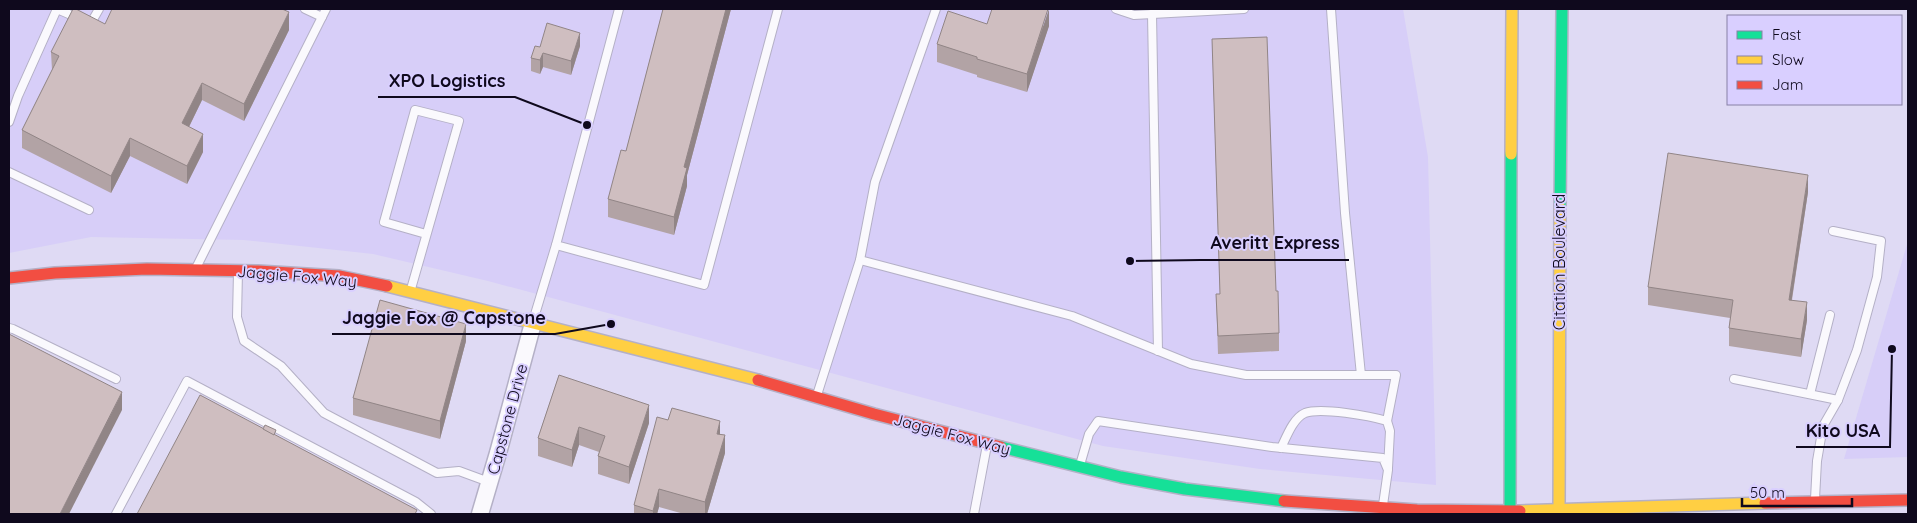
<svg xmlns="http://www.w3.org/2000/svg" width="1917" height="523" font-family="Quicksand,sans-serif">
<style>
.built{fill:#d7cef8}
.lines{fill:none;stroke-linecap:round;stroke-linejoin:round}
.lane-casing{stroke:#b4b0c6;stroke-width:10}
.street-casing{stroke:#b4b0c6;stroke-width:19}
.fast-casing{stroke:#b4b0c6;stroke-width:14}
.slow-casing{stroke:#b4b0c6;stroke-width:14}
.jam-casing{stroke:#b4b0c6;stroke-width:14}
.lane{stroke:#faf9fd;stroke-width:8}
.street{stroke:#faf9fd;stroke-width:16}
.fast{stroke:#16e098;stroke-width:11}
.slow{stroke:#ffcf43;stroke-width:11}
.jam{stroke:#f24e42;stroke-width:11}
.wall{fill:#b2a3a5}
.shaded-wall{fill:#918586}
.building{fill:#cfbec0;stroke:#918586}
.labels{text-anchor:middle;stroke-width:4;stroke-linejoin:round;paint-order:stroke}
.street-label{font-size:16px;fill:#0f091d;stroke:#d9cfff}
.leader{fill:none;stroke:#0f091d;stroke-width:2}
.callout-dot{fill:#0f091d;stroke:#d9cfff;stroke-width:2}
.callout-label{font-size:18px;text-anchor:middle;font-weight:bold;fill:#0f091d;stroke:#d9cfff;stroke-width:4;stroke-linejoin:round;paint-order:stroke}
</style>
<rect width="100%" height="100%" fill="#dfdaf4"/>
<g class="built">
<polygon points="9,9 1403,9 1428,157 1436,485 1260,469 1103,446 488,281 373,254 244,240 91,237 9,253"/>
<polygon points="1908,241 1908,457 1844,459"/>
</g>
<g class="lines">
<defs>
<g id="lane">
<polyline points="57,9 78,18"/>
<polyline points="305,9 322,17"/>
<polyline points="619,9 556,245 704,285 778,9"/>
<polyline points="1116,9 1134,15 1244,9"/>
<polyline points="1331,9 1345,213 1361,375"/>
<polyline points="1152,14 1158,351"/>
<polyline points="89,22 91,23 99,9"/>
<polyline points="9,122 18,96 57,9"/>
<polyline points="9,172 89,210"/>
<polyline points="860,260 875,182 936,9"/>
<polyline points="197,266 326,9"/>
<polyline points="238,272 237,317 244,341 281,366 324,413 437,473 459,471 489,482"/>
<polyline points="411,289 459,121 415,110 384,222 426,234"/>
<polyline points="533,321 556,245"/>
<polyline points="9,328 13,329 116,379"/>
<polyline points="1734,379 1838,400"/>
<polyline points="1810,394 1830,315"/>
<polyline points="817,395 860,260 1072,316 1191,364 1246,375 1396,375 1387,421"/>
<path d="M1281,448C1286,438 1293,418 1305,413C1321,407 1370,416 1387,421L1390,431L1388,468"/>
<polyline points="1080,465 1089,434 1098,421 1272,447 1383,458 1388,470 1383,505"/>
<polyline points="1815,499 1817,461 1823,426 1838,400 1857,350 1877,277 1881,241 1833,231"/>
<polyline points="116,514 187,381 416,502 431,514"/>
<polyline points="974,514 987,445"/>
</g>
<polyline id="street" points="480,514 498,453 533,323"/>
<g id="fast">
<polyline points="1560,208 1562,9"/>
<polyline points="1001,447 1121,477 1185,489 1284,501"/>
<polyline points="1510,514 1511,154"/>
</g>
<g id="slow">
<polyline points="1511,154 1512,9"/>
<polyline points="387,286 758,380"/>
<polyline points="1520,511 1765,503"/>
<polyline points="1559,514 1560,208"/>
</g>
<g id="jam">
<polyline points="9,278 55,273 147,269 258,271 339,276 387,286"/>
<polyline points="758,380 874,414 1001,447"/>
<polyline points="1284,501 1417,510 1520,511"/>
<polyline points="1765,503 1908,500"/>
</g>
</defs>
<use href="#lane" class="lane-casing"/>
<use href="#street" class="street-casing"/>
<use href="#fast" class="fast-casing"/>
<use href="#slow" class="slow-casing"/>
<use href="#jam" class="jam-casing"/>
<use href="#lane" class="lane"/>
<use href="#street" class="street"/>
<use href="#fast" class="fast"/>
<use href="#slow" class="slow"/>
<use href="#jam" class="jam"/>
</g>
<g class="wall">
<polygon points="663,9 731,9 687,175 687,186 674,235 608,217 608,199 626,151"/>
<polygon points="105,24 289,30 244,121 202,100 189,127 203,152 187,184 130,156 111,193 22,148 22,130 52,70 51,52"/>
<polygon points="987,24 1049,26 1027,92 977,77 977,75 937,62 937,44"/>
<polygon points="1212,39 1276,291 1279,333 1279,351 1218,354 1216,294 1220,294"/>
<polygon points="580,46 571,75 543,67 540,74 531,71 531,58 540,47"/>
<polygon points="1808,192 1792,300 1807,320 1801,357 1729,346 1729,328 1730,318 1648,305 1648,287"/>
<polygon points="466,341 440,439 353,415 353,398"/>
<polygon points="559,375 649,423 629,484 598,474 598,456 599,452 579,445 572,467 538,456 538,438"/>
<polygon points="720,434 725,453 707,514 684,514 659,507 657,514 634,514 634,505"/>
</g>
<g class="shaded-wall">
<polygon points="726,9 731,9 687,175 687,186 674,235 674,217 684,167"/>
<polygon points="1049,9 1049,26 1027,92 1027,74"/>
<polygon points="289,12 289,30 244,121 244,104"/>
<polygon points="580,33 580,46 571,75 571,61"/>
<polygon points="543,53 543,67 540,74 540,60"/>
<polygon points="202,83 202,100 182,141 182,123"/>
<polygon points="203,134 203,152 187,184 187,166"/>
<polygon points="130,138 130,156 111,193 111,176"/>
<polygon points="1808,175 1808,192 1789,317 1789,300"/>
<polygon points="1807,302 1807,320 1801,357 1801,339"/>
<polygon points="466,324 466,341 440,439 440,421"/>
<polygon points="122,392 122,410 69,514 60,514"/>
<polygon points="649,405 649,423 629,484 629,467"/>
<polygon points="720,421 720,438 717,434"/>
<polygon points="579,427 579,445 572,467 572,450"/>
<polygon points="725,435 725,453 707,514 705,514 705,502"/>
<polygon points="659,489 659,507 657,514 653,514 653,511"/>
</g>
<g class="building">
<polygon points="73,9 76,9 105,24 112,9 282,9 289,12 244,104 202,83 182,123 203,134 187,166 130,138 111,176 22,130 59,56 51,52"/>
<polygon points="663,9 726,9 684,167 687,168 674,217 608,199 621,150 626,151"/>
<polygon points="992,9 1048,9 1027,74 977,59 977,57 937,44 948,11 987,24"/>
<polygon points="547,23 580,33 571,61 543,53 540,60 531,58 535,46 540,47"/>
<polygon points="1267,37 1276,291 1278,291 1279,333 1218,336 1216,294 1220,294 1212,39"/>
<polygon points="1668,153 1808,175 1789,300 1807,302 1801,339 1729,328 1733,300 1648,287"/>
<polygon points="380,300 466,324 440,421 353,398"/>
<polygon points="9,334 122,392 60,514 9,514"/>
<polygon points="559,375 649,405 629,467 598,456 605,436 579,427 572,450 538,438"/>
<polygon points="200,395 417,510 415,514 137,514"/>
<polygon points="672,408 720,421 717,434 725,435 705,502 659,489 653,511 634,505 657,417 668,420"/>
<polygon points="265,425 276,430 274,435 263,429"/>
</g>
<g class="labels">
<g class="street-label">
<text transform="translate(1559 262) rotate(-90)" y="6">Citation Boulevard</text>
<text transform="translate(297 276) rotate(5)" y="6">Jaggie Fox Way</text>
<text transform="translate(507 419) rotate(-75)" y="6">Capstone Drive</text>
<text transform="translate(952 434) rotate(15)" y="6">Jaggie Fox Way</text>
</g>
</g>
<path class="leader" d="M587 125L515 97H378M1130 261L1200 260H1349M611 324L555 334H332M1892 349L1890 447H1796"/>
<g class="callout-dot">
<circle cx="587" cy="125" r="5"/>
<circle cx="1130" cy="261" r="5"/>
<circle cx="611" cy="324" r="5"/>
<circle cx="1892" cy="349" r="5"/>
</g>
<g class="callout-label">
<text x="447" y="87">XPO Logistics</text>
<text x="1275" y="249">Averitt Express</text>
<text x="444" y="324">Jaggie Fox @ Capstone</text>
<text x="1843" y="437">Kito USA</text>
</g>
<rect width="1917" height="523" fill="none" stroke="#0f091d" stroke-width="20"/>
<rect x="1727" y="15" width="175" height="90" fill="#d9cfff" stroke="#8880a5"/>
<rect x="1737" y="31" width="25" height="8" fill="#16e098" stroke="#8880a5"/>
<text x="1772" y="40" font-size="15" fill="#0f091d">Fast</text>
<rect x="1737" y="56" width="25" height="8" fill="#ffcf43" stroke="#8880a5"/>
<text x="1772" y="65" font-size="15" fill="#0f091d">Slow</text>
<rect x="1737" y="81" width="25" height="8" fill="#f24e42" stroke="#8880a5"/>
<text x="1772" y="90" font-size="15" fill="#0f091d">Jam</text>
<path d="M1742 498v8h110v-8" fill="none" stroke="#0f091d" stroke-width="2.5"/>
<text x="1750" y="498" font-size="15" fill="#0f091d" stroke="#d9cfff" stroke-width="4" paint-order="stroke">50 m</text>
</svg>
